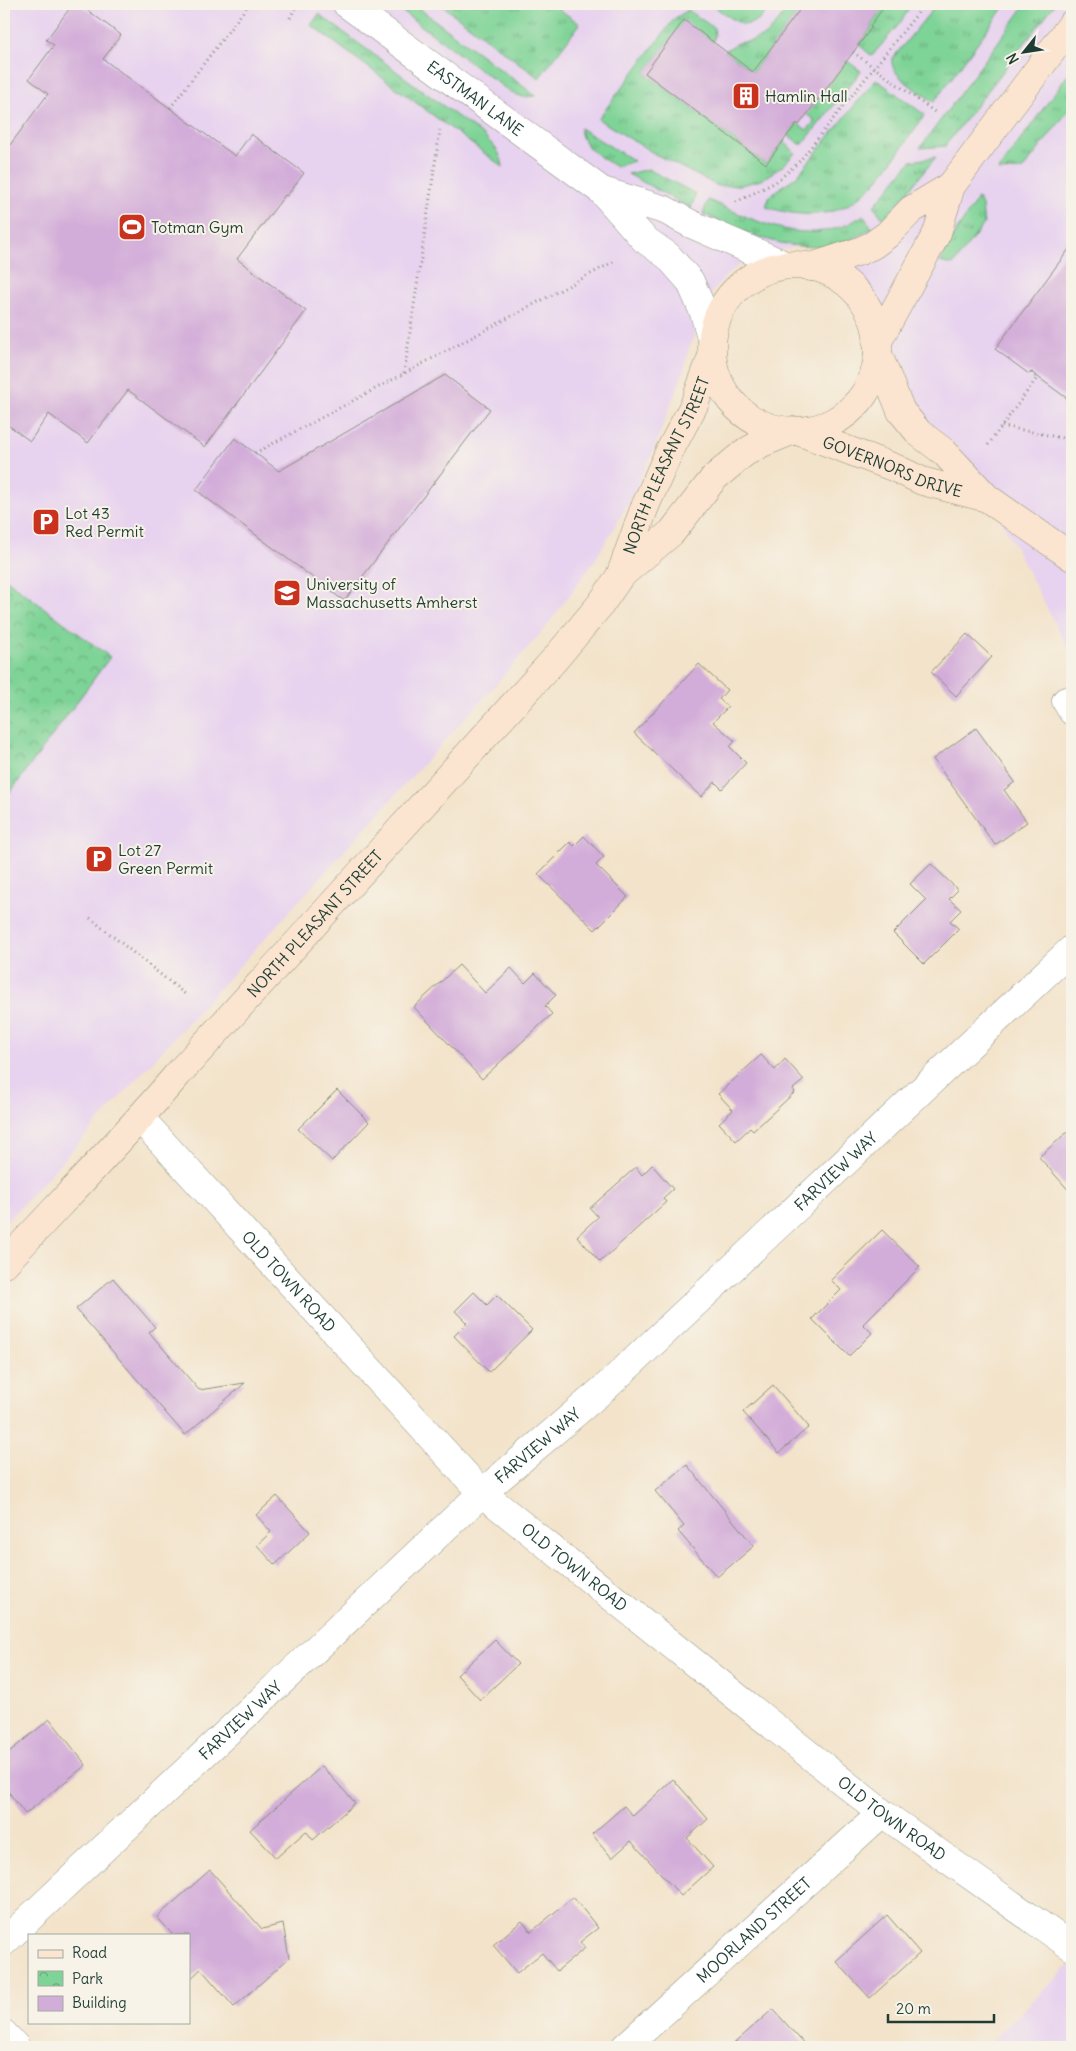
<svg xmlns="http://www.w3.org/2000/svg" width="1076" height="2051" font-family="Delius,sans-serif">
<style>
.built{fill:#e7d2ef}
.grass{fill:url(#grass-tufts);stroke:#4e8865}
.park{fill:url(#park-crowns);stroke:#4e8865}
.building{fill:#d3add9}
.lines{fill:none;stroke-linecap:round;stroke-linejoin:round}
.minor-casing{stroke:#89907f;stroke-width:29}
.tertiary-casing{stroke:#89907f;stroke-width:29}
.secondary-casing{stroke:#89907f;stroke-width:29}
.path{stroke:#89907f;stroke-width:3;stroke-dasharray:1 4;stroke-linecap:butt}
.minor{stroke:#fff;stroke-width:28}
.tertiary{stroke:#fff;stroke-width:28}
.secondary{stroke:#fce5d0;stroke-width:28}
.labels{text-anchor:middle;stroke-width:4;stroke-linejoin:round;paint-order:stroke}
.poi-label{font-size:16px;fill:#1f3d34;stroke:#f7f3e8;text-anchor:start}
.street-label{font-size:16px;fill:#1f3d34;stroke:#f7f3e8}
</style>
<defs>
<pattern id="grass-tufts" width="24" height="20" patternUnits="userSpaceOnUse" patternTransform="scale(1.25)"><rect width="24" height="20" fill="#7ed396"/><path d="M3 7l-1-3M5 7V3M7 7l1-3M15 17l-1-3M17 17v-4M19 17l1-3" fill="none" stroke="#67ac7b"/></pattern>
<pattern id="park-crowns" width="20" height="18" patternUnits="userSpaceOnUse" patternTransform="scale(1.25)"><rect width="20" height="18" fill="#7ed396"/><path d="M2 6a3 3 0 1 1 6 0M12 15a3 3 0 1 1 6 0" fill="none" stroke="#67ac7b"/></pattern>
</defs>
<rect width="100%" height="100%" fill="#f7f3e8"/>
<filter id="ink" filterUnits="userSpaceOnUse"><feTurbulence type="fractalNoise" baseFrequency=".02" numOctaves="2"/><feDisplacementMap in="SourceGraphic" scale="10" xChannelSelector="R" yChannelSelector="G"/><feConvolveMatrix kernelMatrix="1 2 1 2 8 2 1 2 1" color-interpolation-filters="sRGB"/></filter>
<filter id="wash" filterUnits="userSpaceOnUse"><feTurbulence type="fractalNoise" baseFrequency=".0096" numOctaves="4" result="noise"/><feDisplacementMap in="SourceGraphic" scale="20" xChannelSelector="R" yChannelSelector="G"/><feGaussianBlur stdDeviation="1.12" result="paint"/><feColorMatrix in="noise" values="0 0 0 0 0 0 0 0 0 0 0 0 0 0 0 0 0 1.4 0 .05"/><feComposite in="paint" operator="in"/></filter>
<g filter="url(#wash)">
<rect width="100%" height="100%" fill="#f3e3ca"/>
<g class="built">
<polygon points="4,4 1072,4 1072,656 1002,522 958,447 933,430 920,415 911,401 877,299 872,292 855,274 815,247 795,247 769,253 737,266 725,277 713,291 689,348 684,370 653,451 632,497 595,560 547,626 489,692 4,1225"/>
<polygon points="1072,1963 1072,2047 985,2047"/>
</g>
<g class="grass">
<polygon points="392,4 413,4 536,96 523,97 510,92"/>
<polygon points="440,4 552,4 580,24 539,78"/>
<polygon points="711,4 772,4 758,21 744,25 730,18"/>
<polygon points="792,4 800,4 803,6 753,72 725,51 737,43 751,41 764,36 771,30"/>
<polygon points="886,4 912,4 900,23 872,56 859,45 872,27 870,26"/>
<path d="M937,4H1006L934,102C921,92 889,76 892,59Z"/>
<polygon points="1026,4 1055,4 945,146 920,148"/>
<polygon points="688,10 714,28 715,35 713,42 684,21 645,73 766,164 784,141 795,153 784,165 761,180 741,185 718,186 655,154 598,119 675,18"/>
<path d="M319,14L484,136C494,146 501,152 503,167L311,25Z"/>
<polygon points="847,61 861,71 803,144 800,144 788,135 797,123 807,130 815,121 805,113"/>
<polygon points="1072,69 1072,106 1025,167 1021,170 998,171"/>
<path d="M876,79L925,115C878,178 857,235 766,207L769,196L797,176Z"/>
<path d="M580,128L634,161L616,167C600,156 582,149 580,128Z"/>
<polygon points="936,157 896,206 883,219 874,206 911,161"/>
<polygon points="648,169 696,194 691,208 628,174"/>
<polygon points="978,198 982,206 984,224 953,265 940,262 955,233"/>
<path d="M708,200C750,218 796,244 843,226C850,224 857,219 863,215L872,228C814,266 759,238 703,214Z"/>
</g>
<polygon class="park" points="4,578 110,657 4,801"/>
<g id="blocks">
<g class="building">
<polygon points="73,4 79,4 121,35 103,59 235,156 251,134 304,173 287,196 285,195 237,259 306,311 205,447 128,390 88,443 49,414 30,441 4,422 4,153 48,94 29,79 54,45 46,40"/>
<polygon points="804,4 886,4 870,26 872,27 799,125 797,123 766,164 645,73 684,20 753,72"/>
<polygon points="1072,245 1072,402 1031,372 1029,374 995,349"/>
<polygon points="445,375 490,409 344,601 196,490 235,438 279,471"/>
<polygon points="967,634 992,657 956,696 931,672"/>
<polygon points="699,664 727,690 719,699 728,707 713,722 735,741 730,747 746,763 722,789 715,782 701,797 634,733"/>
<polygon points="976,728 1015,782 1004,790 1027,822 995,845 933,759"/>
<polygon points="584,836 604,857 596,865 628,897 595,930 538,874 570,842 574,846"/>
<polygon points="931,864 958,890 949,899 961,910 950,921 959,929 924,964 893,933 926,900 910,884"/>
<polygon points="459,965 485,993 511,968 525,983 535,973 556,995 545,1006 552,1014 482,1079 414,1007"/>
<polygon points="761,1055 775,1070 785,1059 804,1080 793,1089 795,1092 753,1131 750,1128 736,1141 719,1123 733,1110 718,1094"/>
<polygon points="337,1090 369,1122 332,1161 298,1129"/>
<polygon points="1072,1128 1072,1194 1039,1157"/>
<polygon points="652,1165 673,1189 663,1198 666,1202 600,1262 577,1236 598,1217 590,1208 636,1167 642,1175"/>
<polygon points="882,1230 920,1267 863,1324 872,1333 849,1356 812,1319 841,1290 831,1280"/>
<polygon points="113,1278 155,1327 149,1332 199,1390 245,1383 185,1435 76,1309"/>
<polygon points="474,1292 487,1305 497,1295 532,1330 489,1372 454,1336 467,1323 455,1311"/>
<polygon points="773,1385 809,1427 779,1453 743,1412"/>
<polygon points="687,1465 754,1546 717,1577 678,1531 684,1526 655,1491"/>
<polygon points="277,1496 310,1532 275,1565 257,1545 271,1532 256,1515"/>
<polygon points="495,1640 518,1664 480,1700 457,1675"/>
<polygon points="50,1719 86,1765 25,1814 4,1786 4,1756"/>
<polygon points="322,1766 355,1803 313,1840 306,1831 276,1858 250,1830"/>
<polygon points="673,1779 708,1819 687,1838 713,1867 681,1896 631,1841 612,1858 592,1834 624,1806 633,1816"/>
<polygon points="210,1870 262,1929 283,1924 289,1958 234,2007 201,1969 189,1980 189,1935 173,1935 157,1917"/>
<polygon points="573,1897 598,1928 580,1942 585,1948 557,1971 542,1953 517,1973 493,1945 522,1921 531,1932"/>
<polygon points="887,1915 920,1953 870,1998 836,1961"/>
<polygon points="773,2009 807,2047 730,2047"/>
</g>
</g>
</g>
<g filter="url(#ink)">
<use href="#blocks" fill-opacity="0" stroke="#89907f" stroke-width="1"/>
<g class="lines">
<defs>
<g id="minor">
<polyline points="1066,701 1072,711"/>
<path id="s1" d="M140,1118L482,1493L882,1813L1072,1947"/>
<path id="s2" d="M4,1942L482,1493L607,1386L1072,949"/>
<polyline points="4,2034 16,2047"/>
<path id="s3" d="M625,2047L882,1813"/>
</g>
<g id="tertiary">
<path id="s4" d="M347,4L602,191L644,239L668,256L690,281L704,313L712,340"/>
<polyline points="602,191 665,210 691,224 785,265"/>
</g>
<g id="secondary">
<circle cx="795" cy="348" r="83"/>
<polyline points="811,267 860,251 873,245 888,234 911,210 951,186"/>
<polyline points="877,343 937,233 951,186 1072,24"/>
<polyline points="878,354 901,411 919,433 944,452 987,498 1072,557"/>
<path id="s5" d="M800,432L895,468L922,481L987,498"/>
<path id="s6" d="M620,576L644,509L669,452L694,405L712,356"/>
<path id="s7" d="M4,1264C62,1201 122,1140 178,1074L555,659L600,605L620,576L672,532L714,478L744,453L762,443L789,432"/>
</g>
</defs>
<use href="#minor" class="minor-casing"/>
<use href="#tertiary" class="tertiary-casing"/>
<use href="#secondary" class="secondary-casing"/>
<g class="path">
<polyline points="290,18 297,4"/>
<polyline points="853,52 936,113"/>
<polyline points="170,108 249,4"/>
<polyline points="736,202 776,182 798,163 925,4"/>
<polyline points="404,373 440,130"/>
<polyline points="1002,426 1072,440"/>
<polyline points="988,445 1037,378 1031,372"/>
<polyline points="255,453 615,261"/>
<polyline points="90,918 185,994"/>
</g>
<use href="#minor" class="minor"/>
<use href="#tertiary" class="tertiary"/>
<use href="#secondary" class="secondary"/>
</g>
</g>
<defs>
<symbol id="building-square" viewBox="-11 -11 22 22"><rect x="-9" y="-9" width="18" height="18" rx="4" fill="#c8321e" stroke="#f7f3e8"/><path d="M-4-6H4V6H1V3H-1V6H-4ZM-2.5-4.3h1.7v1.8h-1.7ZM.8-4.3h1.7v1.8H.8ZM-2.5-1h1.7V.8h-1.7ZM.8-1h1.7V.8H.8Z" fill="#fff"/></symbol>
<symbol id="stadium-square" viewBox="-11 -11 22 22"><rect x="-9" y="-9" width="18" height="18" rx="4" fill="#c8321e" stroke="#f7f3e8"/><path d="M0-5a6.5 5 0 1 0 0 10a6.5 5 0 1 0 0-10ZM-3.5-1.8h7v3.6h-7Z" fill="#fff"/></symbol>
<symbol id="parking-square" viewBox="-11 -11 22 22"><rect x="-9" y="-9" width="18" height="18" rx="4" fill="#c8321e" stroke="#f7f3e8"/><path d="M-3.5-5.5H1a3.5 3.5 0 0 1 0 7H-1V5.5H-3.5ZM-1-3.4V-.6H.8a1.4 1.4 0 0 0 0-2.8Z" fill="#fff"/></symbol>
<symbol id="university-square" viewBox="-11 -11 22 22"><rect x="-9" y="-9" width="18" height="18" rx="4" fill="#c8321e" stroke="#f7f3e8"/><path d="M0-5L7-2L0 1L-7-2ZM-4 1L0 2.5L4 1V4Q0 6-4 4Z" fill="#fff"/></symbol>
</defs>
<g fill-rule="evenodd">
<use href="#building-square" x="730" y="80" width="32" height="32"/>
<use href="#stadium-square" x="116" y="211" width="32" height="32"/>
<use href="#parking-square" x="30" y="506" width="32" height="32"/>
<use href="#university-square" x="271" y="577" width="32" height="32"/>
<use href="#parking-square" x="83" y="843" width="32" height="32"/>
</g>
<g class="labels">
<g class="poi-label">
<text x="765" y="102">Hamlin Hall</text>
<text x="151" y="233">Totman Gym</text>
<text x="65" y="519">Lot 43<tspan x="65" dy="18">Red Permit</tspan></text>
<text x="306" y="590">University of<tspan x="306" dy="18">Massachusetts Amherst</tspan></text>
<text x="118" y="856">Lot 27<tspan x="118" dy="18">Green Permit</tspan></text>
</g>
<g class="street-label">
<text dy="6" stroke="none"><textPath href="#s4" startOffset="159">EASTMAN LANE</textPath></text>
<text dy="6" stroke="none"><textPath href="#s6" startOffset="120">NORTH PLEASANT STREET</textPath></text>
<text dy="6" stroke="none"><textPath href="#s5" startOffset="99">GOVERNORS DRIVE</textPath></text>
<text dy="6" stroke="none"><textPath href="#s7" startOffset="461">NORTH PLEASANT STREET</textPath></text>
<text dy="6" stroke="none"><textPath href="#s2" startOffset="1134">FARVIEW WAY</textPath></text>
<text dy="6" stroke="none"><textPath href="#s1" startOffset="221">OLD TOWN ROAD</textPath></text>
<text dy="6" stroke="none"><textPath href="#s2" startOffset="729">FARVIEW WAY</textPath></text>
<text dy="6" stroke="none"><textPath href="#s1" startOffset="626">OLD TOWN ROAD</textPath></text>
<text dy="6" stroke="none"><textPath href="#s2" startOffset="324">FARVIEW WAY</textPath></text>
<text dy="6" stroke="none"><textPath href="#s1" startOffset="1031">OLD TOWN ROAD</textPath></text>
<text dy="6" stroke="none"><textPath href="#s3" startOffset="174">MOORLAND STREET</textPath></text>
</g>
</g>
<rect width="1076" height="2051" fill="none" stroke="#f7f3e8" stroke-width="20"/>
<rect x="28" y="1934" width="162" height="90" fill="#f7f3e8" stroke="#a1aaa0"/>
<rect x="38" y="1950" width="25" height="8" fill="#fce5d0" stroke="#a1aaa0"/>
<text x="72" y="1958" font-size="15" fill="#1f3d34">Road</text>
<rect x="38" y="1971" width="25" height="15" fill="url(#park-crowns)" stroke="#a1aaa0"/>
<text x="72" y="1984" font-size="15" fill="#1f3d34">Park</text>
<rect x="38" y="1996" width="25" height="15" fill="#d3add9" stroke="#a1aaa0"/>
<text x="72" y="2008" font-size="15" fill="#1f3d34">Building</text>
<g transform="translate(1024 52) rotate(240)" stroke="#f7f3e8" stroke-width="4" paint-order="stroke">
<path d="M0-4L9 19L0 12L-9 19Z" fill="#1f3d34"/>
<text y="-8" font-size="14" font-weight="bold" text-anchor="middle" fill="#1f3d34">N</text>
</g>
<path d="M888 2014v8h106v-8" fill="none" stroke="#1f3d34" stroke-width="2.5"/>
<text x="896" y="2014" font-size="15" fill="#1f3d34" stroke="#f7f3e8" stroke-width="4" paint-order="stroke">20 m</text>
</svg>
